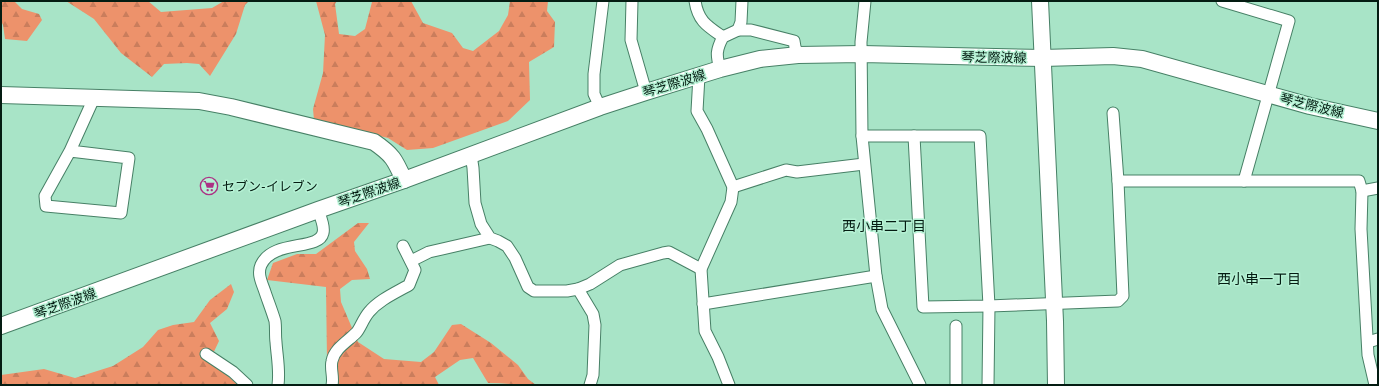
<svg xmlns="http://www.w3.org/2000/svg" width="1379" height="386" font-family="'PT Sans','Noto Sans JP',sans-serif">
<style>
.forest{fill:url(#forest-firs)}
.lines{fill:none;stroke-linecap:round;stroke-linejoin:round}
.street-casing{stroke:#478066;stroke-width:13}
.secondary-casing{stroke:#478066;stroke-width:18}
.street{stroke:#fff;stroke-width:11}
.secondary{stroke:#fff;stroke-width:16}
.labels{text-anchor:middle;stroke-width:3;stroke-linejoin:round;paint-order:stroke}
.street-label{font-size:13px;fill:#041c12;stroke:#b5f1d4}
.poi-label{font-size:13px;fill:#041c12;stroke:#b5f1d4;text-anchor:start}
.neighbourhood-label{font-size:14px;fill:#041c12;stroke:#b5f1d4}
</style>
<defs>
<pattern id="forest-firs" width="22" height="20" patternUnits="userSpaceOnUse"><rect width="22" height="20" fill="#ed926b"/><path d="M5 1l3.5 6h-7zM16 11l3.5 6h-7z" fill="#ca7d5c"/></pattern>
</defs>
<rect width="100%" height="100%" fill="#a8e4c7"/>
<g class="forest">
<polygon points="1,1 14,1 22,9 39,14 42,20 27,41 5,39 3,25 1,21"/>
<polygon points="66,1 148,1 161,12 212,8 224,1 249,1 245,5 236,34 210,76 199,64 187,63 164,64 152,77 121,53 94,19"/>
<polygon points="316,1 337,1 335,4 339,34 355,36 365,29 372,2 374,1 411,1 423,23 452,33 463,48 473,51 499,31 508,15 510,1 548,1 547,11 555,22 554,47 529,62 530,100 508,121 433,148 407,150 388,138 314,120 313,109 323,73 325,35"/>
<path d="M358,223H369L354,242L355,251L367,269L370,279L352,280L340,289L341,302L358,342L384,359L421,362L434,352L452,325L461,324L491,343L518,365L528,379L536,385C519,385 504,383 488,383L473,358L460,360L435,377L439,385H337L327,360L326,287L267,280L273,263L297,254H316Z"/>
<polygon points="231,284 234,292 227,309 210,323 219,341 210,360 238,385 1,385 1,375 44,369 75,378 113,366 143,347 158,330 173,325 194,322 210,300"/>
</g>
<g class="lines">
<defs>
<g id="street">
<polyline points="632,1 631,40 646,92"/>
<path d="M695,1C698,21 707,26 723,37"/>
<polyline points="865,1 861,42 862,136 876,276 882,309 920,385"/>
<polyline points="1222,1 1289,21 1244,181"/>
<polyline points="738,30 741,22 742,1"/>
<path d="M720,69C716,55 716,50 723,37L738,30H751L794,41L795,47L798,55"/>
<polyline points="699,76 697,111 707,129 733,187 731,202 701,269 705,331 718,357 729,385"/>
<polyline points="600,107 594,94 594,74 603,1"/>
<polyline points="862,136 980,136 989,306 988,385"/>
<polyline points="914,136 923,307 989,306 1118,301 1123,296 1118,181 1113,113"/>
<polyline points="70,151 129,158 121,213 46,206 45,196 70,151 94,98"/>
<polyline points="471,155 473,168 475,203 481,224 490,238 498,241 507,246 515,258 528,287 534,291 567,291 578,289 590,284 620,265 663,253 669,252 701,269"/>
<polyline points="1118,181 1359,181 1362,191 1361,229 1368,355 1375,385"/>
<polyline points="733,187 786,170 797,172 864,164"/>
<polyline points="1362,191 1378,188"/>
<polyline points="411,261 429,252 490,238"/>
<polyline points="578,289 593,314 595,325 593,375 590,385"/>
<polyline points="703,304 876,276"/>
<polyline points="956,326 956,385"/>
<polyline points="1368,342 1378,339"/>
<polyline points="206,354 233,372 247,385"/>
<path d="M278,385C280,370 277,357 276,342C275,335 276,328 275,321C272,311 268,301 265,292C262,283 257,274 261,265C273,239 319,251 323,233C325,226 320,216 318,210"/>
<path d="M332,385C334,377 330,369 332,361C334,349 348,341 356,333C360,329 363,319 369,312C379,300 395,293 409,285L415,270L403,246"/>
</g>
<g id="secondary">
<polyline points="1040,1 1055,321 1056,385"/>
<path d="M1,95L199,101L231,107L374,142C393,155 395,160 404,180"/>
<polyline points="1,326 318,210 404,180 600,107 646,92 720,69 760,59 798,55 862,54 1043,58 1113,56 1142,59 1310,106 1378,121"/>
</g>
</defs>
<use href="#street" class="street-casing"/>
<use href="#secondary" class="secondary-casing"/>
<use href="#street" class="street"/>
<use href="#secondary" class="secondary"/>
</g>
<defs>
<symbol id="supermarket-ring" viewBox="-11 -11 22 22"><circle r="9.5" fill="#b5f1d4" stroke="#ac3184" stroke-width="1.5"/><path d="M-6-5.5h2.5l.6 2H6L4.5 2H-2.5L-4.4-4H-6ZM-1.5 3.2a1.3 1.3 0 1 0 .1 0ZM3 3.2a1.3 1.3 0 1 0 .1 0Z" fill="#ac3184"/></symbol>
</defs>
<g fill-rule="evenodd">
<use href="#supermarket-ring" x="199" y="176" width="20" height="20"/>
</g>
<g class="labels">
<g class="street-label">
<text transform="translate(994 57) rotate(1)" y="5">琴芝際波線</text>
<text transform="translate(674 83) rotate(-17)" y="5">琴芝際波線</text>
<text transform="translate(1312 105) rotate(14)" y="5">琴芝際波線</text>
<text transform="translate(369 192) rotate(-19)" y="5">琴芝際波線</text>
<text transform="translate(65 303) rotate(-20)" y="5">琴芝際波線</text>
</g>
<g class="poi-label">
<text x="222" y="191">セブン-イレブン</text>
</g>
<g class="neighbourhood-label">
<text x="884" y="231">西小串二丁目</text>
<text x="1259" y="284">西小串一丁目</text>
</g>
</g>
<rect width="1379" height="386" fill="none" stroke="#041c12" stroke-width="4"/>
</svg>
